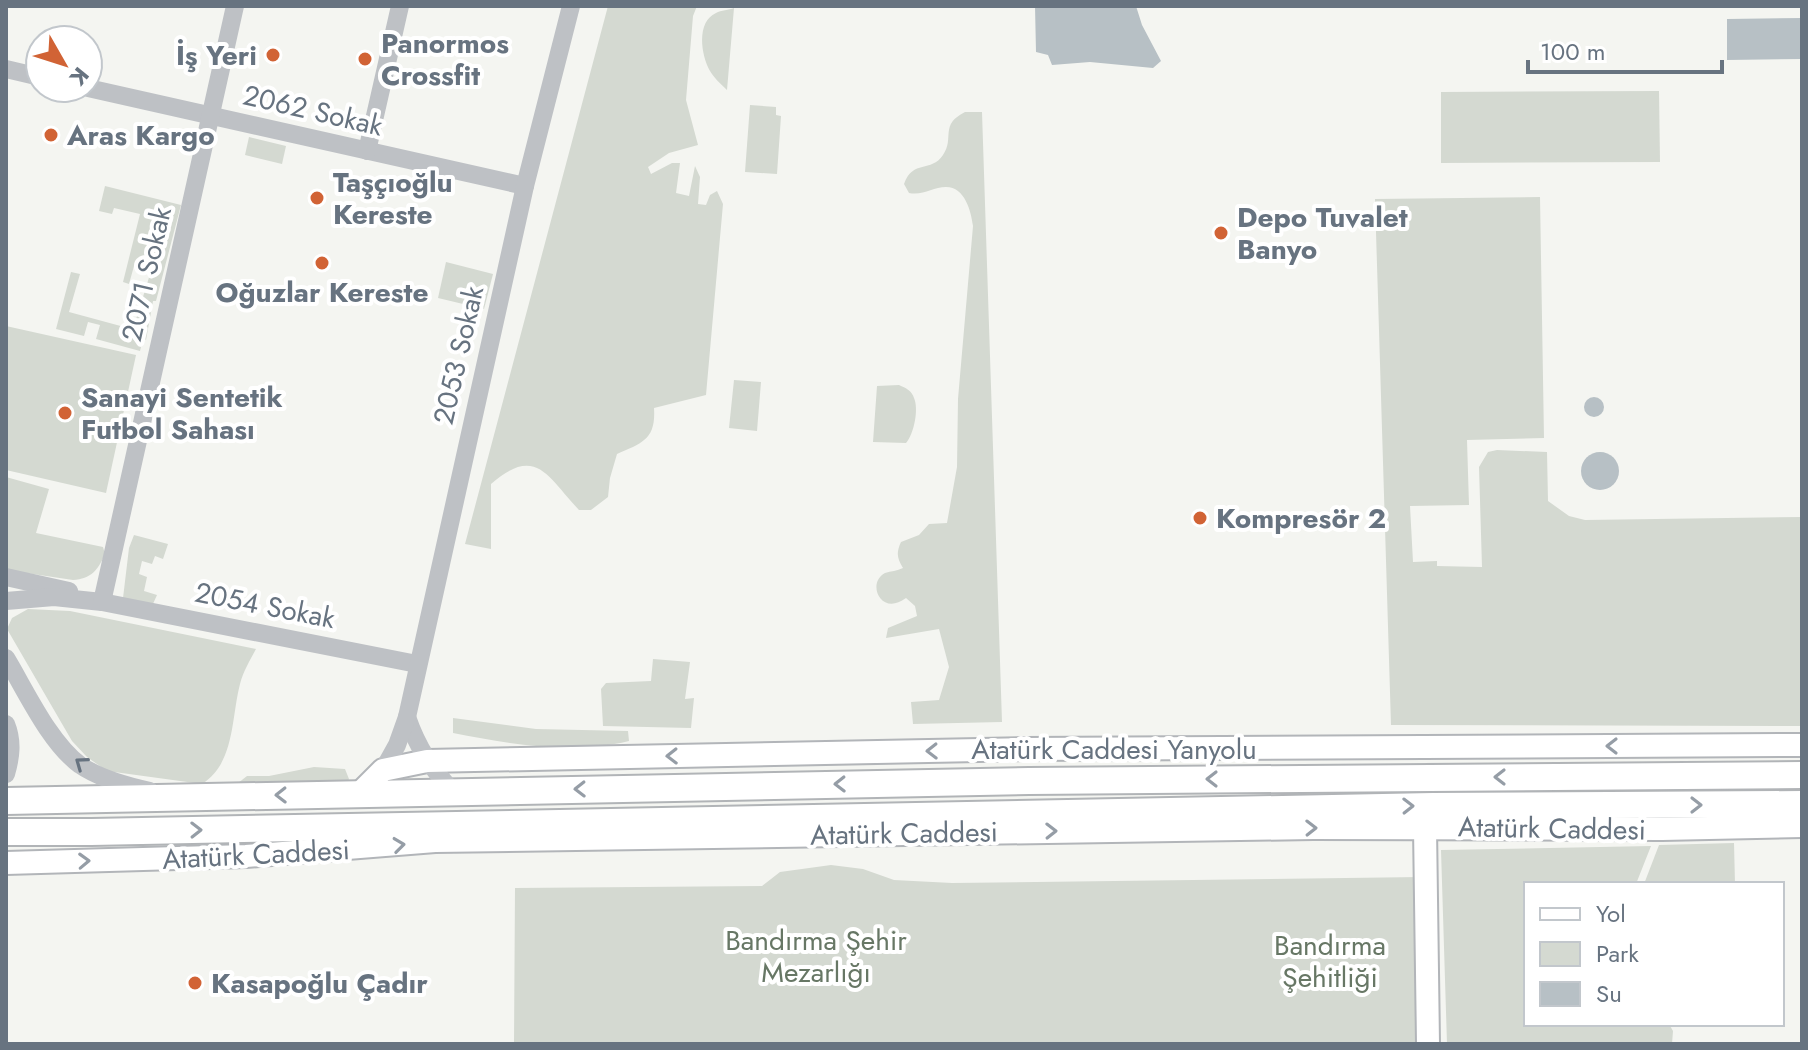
<svg xmlns="http://www.w3.org/2000/svg" width="1808" height="1050" font-family="Jost,sans-serif">
<style>
.green{fill:#d4d9d1}
.water{fill:#b7c0c5}
.lines{fill:none;stroke-linecap:round;stroke-linejoin:round}
.major-casing{stroke:#b2b5b9;stroke-width:26}
.highway-casing{stroke:#b1b4b7;stroke-width:30}
.minor{stroke:#bec1c5;stroke-width:18}
.major{stroke:#fff;stroke-width:22}
.highway{stroke:#fff;stroke-width:26}
.oneway{stroke:#959da6}
.oneway2{stroke:#677380}
.poi-dot{fill:#d16335;stroke:#fff;stroke-width:3}
.labels{text-anchor:middle;stroke-width:8;stroke-linejoin:round;paint-order:stroke}
.poi-label{font-size:28px;font-weight:bold;fill:#677380;stroke:#fff;text-anchor:start}
.street-label{font-size:28px;fill:#677380;stroke:#fff}
.park-label{font-size:28px;fill:#677765;stroke:#fff}
</style>
<rect width="100%" height="100%" fill="#f4f5f1"/>
<g class="green">
<path d="M608,6H697L693,16L686,100L698,145L669,153L648,167L651,174L672,163H680L676,193L689,196L695,166L700,177L698,204L706,205L710,195L717,191L723,204L706,395L654,408C656,439 643,443 617,454L610,478L608,497L591,510H579C548,478 537,444 491,484V549L465,544Z"/>
<path d="M734,8L727,90C721,84 714,78 710,71C701,55 696,22 716,13C721,10 729,10 734,8Z"/>
<polygon points="1659,91 1660,162 1441,163 1441,92"/>
<polygon points="750,105 776,107 776,115 781,116 777,174 745,172"/>
<path d="M965,112H982L1002,722L913,724L911,702L939,700L949,667L939,629L886,638L888,628L917,616L915,606L906,598C881,617 866,583 885,573C891,571 897,571 903,568C897,558 896,553 901,542L919,535L929,524L947,523L957,467L958,399L973,226C971,211 965,187 946,187C933,187 923,196 909,193L904,184C913,159 931,173 943,155C955,138 939,125 965,112Z"/>
<polygon points="249,137 286,146 282,164 245,155"/>
<polygon points="105,186 181,205 156,301 153,301 146,340 133,329 151,271 134,266 129,284 123,282 140,214 114,208 112,214 99,211"/>
<polygon points="1540,197 1544,438 1467,440 1469,505 1410,506 1413,562 1437,561 1437,566 1482,567 1479,467 1488,452 1497,450 1547,452 1548,501 1569,516 1585,520 1802,517 1802,726 1391,725 1375,199"/>
<polygon points="446,262 493,274 484,309 438,298"/>
<polygon points="71,272 80,274 69,312 128,328 133,339 141,347 140,351 96,339 100,325 88,322 84,336 56,329"/>
<polygon points="6,326 136,355 106,493 6,470"/>
<polygon points="734,380 761,382 757,431 729,428"/>
<path d="M899,385C906,388 912,391 914,398C919,409 914,434 906,443L873,442L877,386Z"/>
<path d="M6,477L49,489L36,533L103,547L105,554C98,570 91,579 73,580L6,570Z"/>
<polygon points="134,535 168,544 163,559 155,556 152,564 142,561 139,574 147,577 144,591 157,595 152,606 123,598 129,548"/>
<path d="M28,609L70,611L256,649C250,660 243,672 240,684C231,719 235,763 202,784L107,771L87,757L72,741L7,629L12,618Z"/>
<polygon points="653,659 690,662 685,699 694,698 691,728 603,726 601,689 606,683 651,681"/>
<path d="M453,718L536,729L628,731L629,741C571,755 510,744 453,733Z"/>
<polygon points="314,767 345,769 349,779 346,785 233,787 247,776 269,776"/>
<polygon points="1734,843 1735,884 1644,884 1659,845"/>
<polygon points="1651,846 1636,884 1526,884 1526,1024 1669,1024 1673,1031 1672,1044 1447,1044 1441,850"/>
<polygon points="831,865 863,869 894,880 952,883 1421,877 1423,1044 514,1044 515,888 762,886 780,872"/>
</g>
<g class="water">
<polygon points="1035,6 1136,6 1142,25 1161,61 1153,68 1090,62 1052,65 1048,55 1036,52"/>
<polygon points="1802,18 1802,59 1727,60 1727,19"/>
<circle cx="1594" cy="407" r="10"/>
<circle cx="1600" cy="471" r="19"/>
</g>
<g class="lines">
<defs>
<g id="major">
<polyline points="359,794 383,770 427,761 1025,749 1802,745"/>
<polyline points="1425,827 1428,1044"/>
<polyline points="6,863 246,856 435,841 1313,828 1662,829 1802,826"/>
</g>
<g id="highway">
<polyline points="6,801 1029,781 1802,775"/>
<polyline points="6,832 91,832 1433,806 1802,804"/>
</g>
</defs>
<use href="#major" class="major-casing"/>
<use href="#highway" class="highway-casing"/>
<g class="minor">
<polyline points="6,69 40,77"/>
<polyline points="88,88 525,186"/>
<polyline points="367,151 400,6"/>
<polyline points="6,577 69,591"/>
<polyline points="6,601 54,597 102,602 417,664"/>
<polyline points="102,602 235,6"/>
<path d="M6,658C26,691 49,742 80,765C100,779 127,786 150,791"/>
<path d="M407,717C418,749 431,767 453,792"/>
<path d="M6,724C13,741 11,757 6,774"/>
<polyline points="383,770 397,745 407,717 525,186 571,6"/>
</g>
<use href="#major" class="major"/>
<use href="#highway" class="highway"/>
</g>
<defs><path id="oneway-chevron" d="M-2-3.5L2.5 0L-2 3.5" fill="none" stroke-width="1.6" stroke-linecap="round" stroke-linejoin="round" transform="scale(2)"/></defs>
<g class="oneway">
<use href="#oneway-chevron" transform="translate(1612 746) rotate(180)"/>
<use href="#oneway-chevron" transform="translate(932 751) rotate(179)"/>
<use href="#oneway-chevron" transform="translate(672 756) rotate(179)"/>
<use href="#oneway-chevron" transform="translate(1500 777) rotate(180)"/>
<use href="#oneway-chevron" transform="translate(1212 779) rotate(180)"/>
<use href="#oneway-chevron" transform="translate(840 784) rotate(179)"/>
<use href="#oneway-chevron" transform="translate(580 789) rotate(179)"/>
<use href="#oneway-chevron" transform="translate(281 795) rotate(179)"/>
<use href="#oneway-chevron" transform="translate(1696 805)"/>
<use href="#oneway-chevron" transform="translate(1408 806) rotate(-1)"/>
<use href="#oneway-chevron" transform="translate(1311 828) rotate(-1)"/>
<use href="#oneway-chevron" transform="translate(196 830) rotate(-1)"/>
<use href="#oneway-chevron" transform="translate(1051 831) rotate(-1)"/>
<use href="#oneway-chevron" transform="translate(399 845) rotate(-7)"/>
<use href="#oneway-chevron" transform="translate(84 861) rotate(-2)"/>
</g>
<use class="oneway2" href="#oneway-chevron" transform="translate(81 763) rotate(-144)"/>
<g class="poi-dot">
<circle cx="273" cy="55" r="8"/>
<circle cx="365" cy="59" r="8"/>
<circle cx="51" cy="135" r="8"/>
<circle cx="317" cy="198" r="8"/>
<circle cx="1221" cy="233" r="8"/>
<circle cx="322" cy="263" r="8"/>
<circle cx="65" cy="413" r="8"/>
<circle cx="1200" cy="518" r="8"/>
<circle cx="195" cy="983" r="8"/>
</g>
<g class="labels">
<g class="poi-label">
<text x="381" y="53">Panormos<tspan x="381" dy="32">Crossfit</tspan></text>
<text x="257" y="65" text-anchor="end">İş Yeri</text>
<text x="67" y="145">Aras Kargo</text>
<text x="333" y="192">Taşçıoğlu<tspan x="333" dy="32">Kereste</tspan></text>
<text x="1237" y="227">Depo Tuvalet<tspan x="1237" dy="32">Banyo</tspan></text>
<text x="322" y="302" text-anchor="middle">Oğuzlar Kereste</text>
<text x="81" y="407">Sanayi Sentetik<tspan x="81" dy="32">Futbol Sahası</tspan></text>
<text x="1216" y="528">Kompresör 2</text>
<text x="211" y="993">Kasapoğlu Çadır</text>
</g>
<g class="street-label">
<text transform="translate(313 110) rotate(13)" y="10">2062 Sokak</text>
<text transform="translate(146 274) rotate(-77)" y="10">2071 Sokak</text>
<text transform="translate(458 355) rotate(-77)" y="10">2053 Sokak</text>
<text transform="translate(265 605) rotate(11)" y="10">2054 Sokak</text>
<text x="1114" y="759">Atatürk Caddesi Yanyolu</text>
<text transform="translate(1552 828) rotate(1)" y="10">Atatürk Caddesi</text>
<text transform="translate(904 833) rotate(-1)" y="10">Atatürk Caddesi</text>
<text transform="translate(256 854) rotate(-3)" y="10">Atatürk Caddesi</text>
</g>
<g class="park-label">
<text x="816" y="950">Bandırma Şehir<tspan x="816" dy="32">Mezarlığı</tspan></text>
<text x="1330" y="955">Bandırma<tspan x="1330" dy="32">Şehitliği</tspan></text>
</g>
</g>
<rect width="1808" height="1050" fill="none" stroke="#677380" stroke-width="16"/>
<rect x="1524" y="882" width="260" height="144" fill="#ffffff" stroke="#c2c7cc" stroke-width="2"/>
<rect x="1540" y="908" width="40" height="12" fill="#ffffff" stroke="#c2c7cc" stroke-width="2"/>
<text x="1596" y="922" font-size="24" fill="#677380">Yol</text>
<rect x="1540" y="942" width="40" height="24" fill="#d4d9d1" stroke="#c2c7cc" stroke-width="2"/>
<text x="1596" y="962" font-size="24" fill="#677380">Park</text>
<rect x="1540" y="982" width="40" height="24" fill="#b7c0c5" stroke="#c2c7cc" stroke-width="2"/>
<text x="1596" y="1002" font-size="24" fill="#677380">Su</text>
<g transform="translate(64 64) rotate(129)"><circle r="38" fill="#ffffff" stroke="#c2c7cc" stroke-width="2"/>
<path d="M0-6L14 30L0 20L-14 30Z" fill="#d16335"/>
<text y="-12" font-size="22" font-weight="bold" text-anchor="middle" fill="#677380">K</text>
</g>
<path d="M1528 60v12h194v-12" fill="none" stroke="#677380" stroke-width="4"/>
<text x="1540" y="60" font-size="24" fill="#677380" stroke="#ffffff" stroke-width="6" paint-order="stroke">100 m</text>
</svg>
